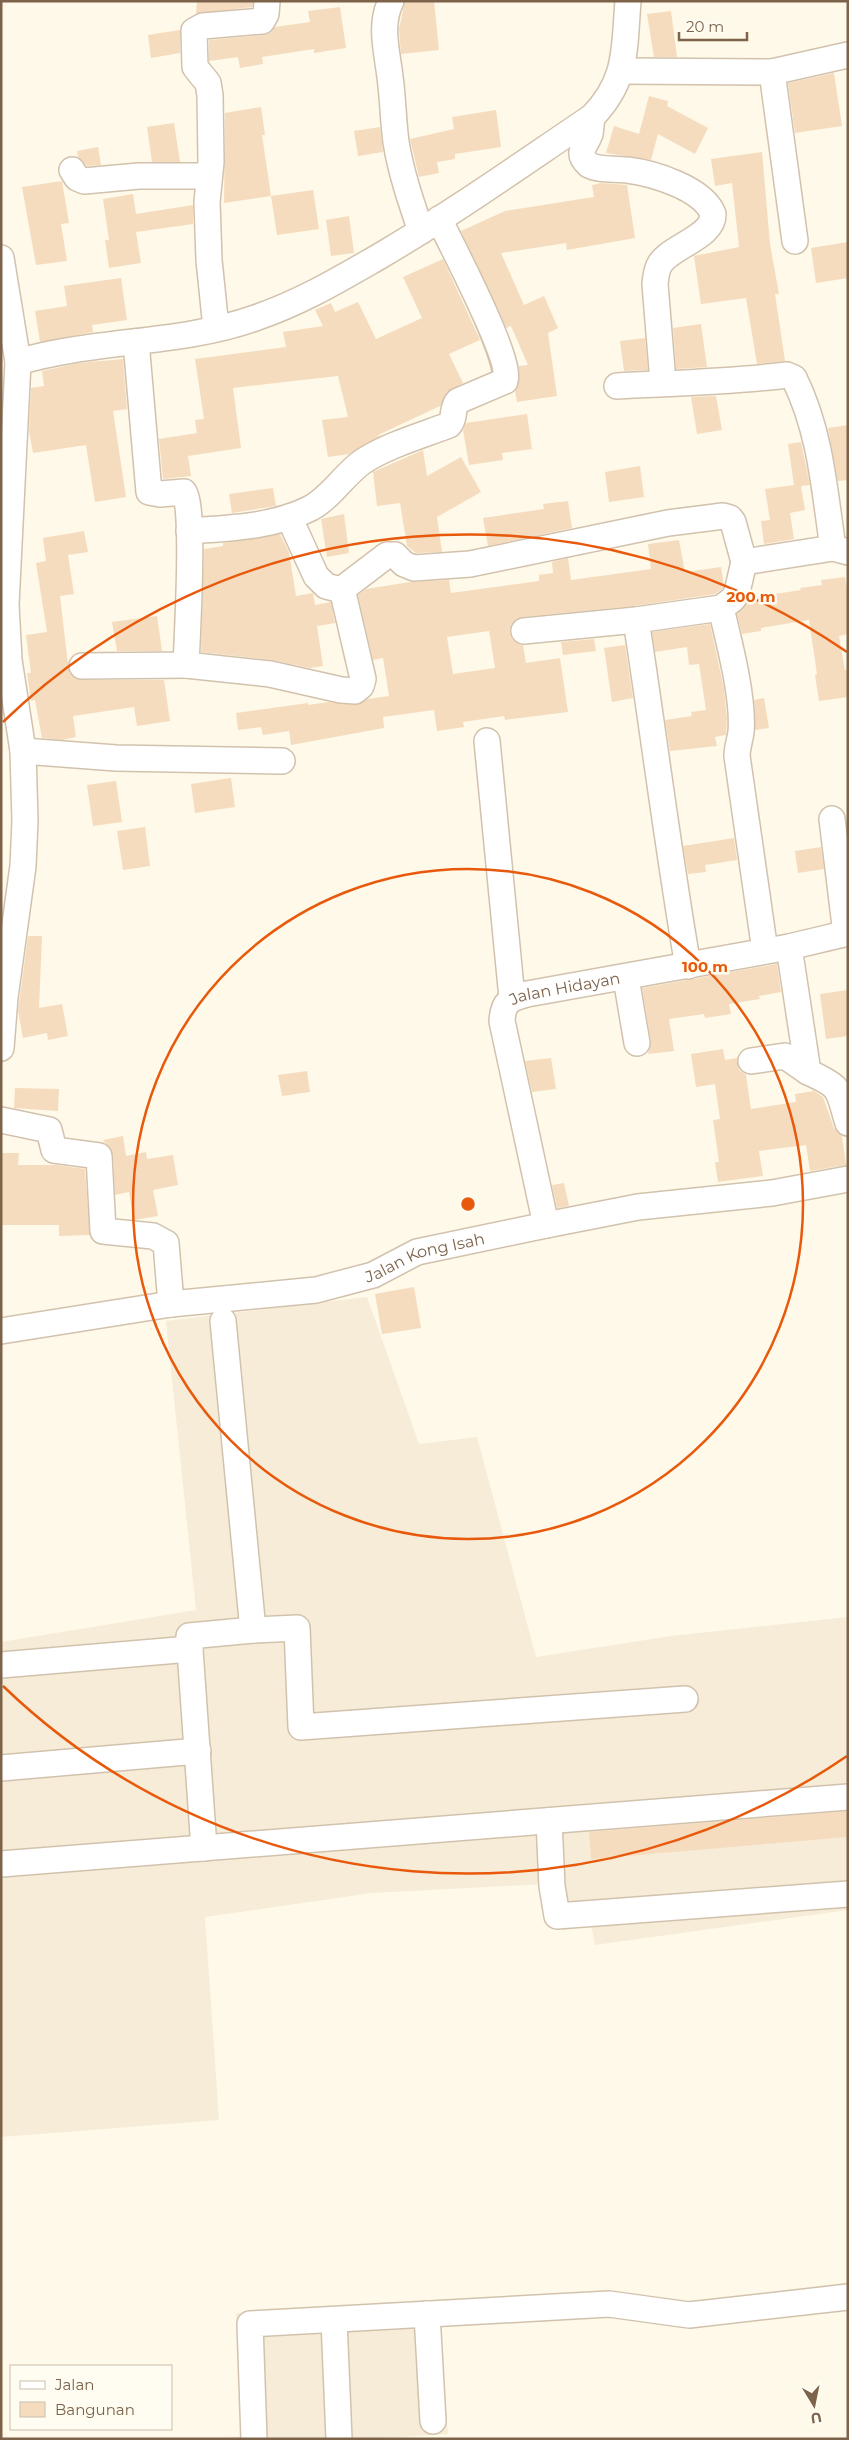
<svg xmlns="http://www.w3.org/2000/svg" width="849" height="2440" font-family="Montserrat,sans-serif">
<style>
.residential{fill:#f7ecd7}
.building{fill:#f6dcbe;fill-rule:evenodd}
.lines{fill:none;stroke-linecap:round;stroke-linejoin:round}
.minor-casing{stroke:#d2c2ad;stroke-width:28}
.minor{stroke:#fff;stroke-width:25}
.ring{fill:none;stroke:#e8590c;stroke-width:2.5}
.labels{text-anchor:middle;stroke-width:5;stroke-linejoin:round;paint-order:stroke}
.street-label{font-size:16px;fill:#7c634a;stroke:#fffcf1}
.centre{fill:#e8590c;stroke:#fffcf1;stroke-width:2.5}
.ring-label{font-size:15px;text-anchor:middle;font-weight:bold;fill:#e8590c;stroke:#fffcf1;stroke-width:5;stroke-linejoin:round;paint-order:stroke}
</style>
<rect width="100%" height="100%" fill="#fef9e9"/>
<g class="residential">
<polygon points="367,1297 419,1444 477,1437 536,1657 671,1636 848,1617 848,1910 595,1945 591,1924 554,1928 545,1884 372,1893 205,1917 219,2120 1,2137 1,1642 196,1610 166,1321"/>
<polygon points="438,2302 448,2434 369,2439 213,2439 244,2436 236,2313"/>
</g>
<g class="building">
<polygon points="197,1 253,1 252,7 196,14"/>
<polygon points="405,1 434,1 439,50 401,54 399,29"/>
<polygon points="340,7 346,48 314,53 314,49 262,57 263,64 240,68 238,57 209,61 209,40 264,35 270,33 275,27 310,22 308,11"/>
<polygon points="671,11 677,57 654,57 647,14"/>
<polygon points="180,30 180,53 151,58 148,35"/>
<polygon points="834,73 842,126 795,133 788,83"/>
<polygon points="649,96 668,101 667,106 708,128 695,154 658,134 651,160 606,153 614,126 639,134"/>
<polygon points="261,107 265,135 262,135 271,196 224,203 225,113"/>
<polygon points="496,110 501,147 455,154 455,159 437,162 439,173 419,177 410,139 454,129 452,117"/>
<polygon points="174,123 180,162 152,162 147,127"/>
<polygon points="380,127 383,152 358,156 354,131"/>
<polygon points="98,147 101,165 87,166 78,157 77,151"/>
<polygon points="762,152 770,244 779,294 775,294 785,361 757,364 746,298 701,304 694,256 739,247 732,183 715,186 711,159"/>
<polygon points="62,181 69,223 61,224 67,261 36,265 22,187"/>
<polygon points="602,183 627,185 635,238 567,250 566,243 501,253 524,305 544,296 558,328 548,333 557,396 517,402 515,391 519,381 519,366 528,365 511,326 506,328 461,231 505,211 594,197 592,185"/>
<polygon points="313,190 319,229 277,235 271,196"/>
<polygon points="133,194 136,214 193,205 193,224 136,232 141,263 109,268 105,240 109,240 103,199"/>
<polygon points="349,216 354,253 331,256 326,220"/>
<polygon points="848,242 848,278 816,283 811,248"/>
<polygon points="443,259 480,340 449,354 463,383 447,392 440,406 376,436 382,435 349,454 328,457 322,420 348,417 338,376 233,388 241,448 188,456 191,476 163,479 159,439 197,433 195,420 204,419 195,359 286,347 283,332 323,326 315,310 331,303 335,312 358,302 376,339 422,318 403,277"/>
<polygon points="121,278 127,320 92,325 93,332 40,342 35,311 67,306 64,286"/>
<polygon points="701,324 707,367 676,369 673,328"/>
<polygon points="645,338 648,370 624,371 620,341"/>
<polygon points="123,359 127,409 113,411 126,497 95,502 86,445 33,453 29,431 31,388 44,386 42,371 79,363"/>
<polygon points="716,396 722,430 697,434 691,397"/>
<polygon points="527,414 532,449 502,453 503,460 469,465 463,430 466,423"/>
<polygon points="848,425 848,480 838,481 828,428"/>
<polygon points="801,442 810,485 801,486 805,510 790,513 794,539 764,544 761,521 770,520 765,489 794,485 788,444"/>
<polygon points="423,450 427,476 461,457 481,492 437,517 442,552 416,553 407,546 400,503 377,506 373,472"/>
<polygon points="640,466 644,497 609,502 605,472"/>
<polygon points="273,488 276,506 232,513 229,494"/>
<polygon points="568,501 572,528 488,546 483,518 544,509 543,504"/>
<polygon points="344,514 349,553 327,557 321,519"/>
<polygon points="84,531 88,552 68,555 74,594 60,596 69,673 75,678 82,680 164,680 170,721 137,726 134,707 73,716 76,737 62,740 42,738 35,700 31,701 27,673 31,673 26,635 47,632 36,563 46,561 43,538"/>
<polygon points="280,534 289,552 296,596 313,593 315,605 331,602 335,623 317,626 323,666 310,668 272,660 201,652 204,549 223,546 223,543"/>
<path d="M679,540L685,572L721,567L724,586L722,589L715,594L634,606L523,617L516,619L511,625L510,633L513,640L523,645L526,663L560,658L568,712L505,720L504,716L463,722L464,727L437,731L434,710L383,717L384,728L291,745L289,731L263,735L261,727L238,730L236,713L308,703V705L329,702L354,705L368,699L389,696L383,658L373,660L358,595L366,589L410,582L449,580L451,593L539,581V575L553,573L552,562L568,558L571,580L651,569L648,544ZM489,631L495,668L453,674L447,637Z"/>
<polygon points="845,577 848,594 848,634 839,636 845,670 848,670 848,697 819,701 815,675 817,674 809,620 761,628 761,631 742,634 737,614 750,598 801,590 800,588 822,585 821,580"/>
<polygon points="157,616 162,651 117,651 112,622"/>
<polygon points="710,624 724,689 727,719 726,735 715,737 717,746 670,751 665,720 692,716 691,712 706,710 699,664 689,665 687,647 655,652 652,632"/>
<polygon points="594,639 596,651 563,655 561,642"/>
<polygon points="625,645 633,698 612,702 604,648"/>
<polygon points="764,698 769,728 755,730 754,700"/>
<polygon points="231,778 235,807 195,813 191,784"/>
<polygon points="116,781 122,822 93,826 87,785"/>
<polygon points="145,827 150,866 123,870 117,831"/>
<polygon points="734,838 737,860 705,865 706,872 688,874 683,846"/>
<polygon points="821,847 824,869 798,873 795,851"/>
<polygon points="28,936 42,936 39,1008 62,1004 68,1036 48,1040 47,1033 23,1038 18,1011"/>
<polygon points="777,964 781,992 759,996 760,999 729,1004 731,1014 705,1018 704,1014 669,1019 674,1051 648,1054 651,1041 642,988"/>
<polygon points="848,990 848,1036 826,1039 820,994"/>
<polygon points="723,1049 725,1060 737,1058 739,1070 746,1075 751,1109 796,1102 795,1094 814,1091 823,1097 834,1128 842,1136 846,1165 810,1171 806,1145 759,1151 763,1176 718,1182 715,1162 719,1162 713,1120 720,1119 715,1084 696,1087 691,1054"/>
<polygon points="551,1058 556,1089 532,1092 525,1061"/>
<polygon points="307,1071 310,1092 282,1096 278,1075"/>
<polygon points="15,1088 59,1089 58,1111 14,1108"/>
<polygon points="123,1136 126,1156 146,1152 147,1159 173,1155 178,1185 153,1190 158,1216 134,1220 129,1192 115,1195 113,1155 111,1149 103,1140"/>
<polygon points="1,1153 19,1153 18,1165 56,1165 85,1169 90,1235 59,1236 59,1225 1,1225"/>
<polygon points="564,1183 569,1206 557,1208 552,1185"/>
<polygon points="414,1287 421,1328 382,1334 375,1294"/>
<polygon points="848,1811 848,1837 591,1859 589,1832"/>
</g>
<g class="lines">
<defs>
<g id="minor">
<path d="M391,1C379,25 387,51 390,77C393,98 393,120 396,142C401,173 411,202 421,231"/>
<polyline points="622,71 772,72 848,55"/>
<polyline points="772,72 795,241"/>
<path d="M592,117C591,123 591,129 590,134C585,147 575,153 589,165C600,171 615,168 627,170C652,173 703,188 713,214C714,237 671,246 660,264C656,270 656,277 655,284L663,382"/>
<polyline points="72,170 77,178 84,181 139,176 208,176"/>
<polyline points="1,258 18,362"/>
<polyline points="216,328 209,260 207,202 211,162 210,95 208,83 195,67 194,31 203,26 262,21 266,14 267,1"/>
<path d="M617,386C674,383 730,382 787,375L794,378C821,433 824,488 833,548"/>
<path d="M189,531C230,528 274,527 311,508C331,497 344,475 362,462C388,445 420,436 449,425C456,418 451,408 458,401L505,381C513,361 451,244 439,219"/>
<polyline points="341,590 387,555 395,555 404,564 414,568 470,564 668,523 723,516 730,518 733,522 744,562 833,548 848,552"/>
<path d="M721,608C729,642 744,698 741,732C740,740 737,748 737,756L765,951"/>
<path d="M636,620C654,736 668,851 688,966"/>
<polyline points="524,631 636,620 721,608 733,599 737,592 744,562"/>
<polyline points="186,665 270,674 341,690 355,691 361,686 363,679 344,597 341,590 326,586 316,576 289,517"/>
<path d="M82,666L186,665C187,640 195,505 184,492L160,494L149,492L136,342"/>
<polyline points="487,741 512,998"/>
<polyline points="23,751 116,758 282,761"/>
<polyline points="832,819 846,934"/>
<polyline points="626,978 637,1043"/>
<path d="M1,1048L5,997L23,866L25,821L23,751L9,660L6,605L18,362C95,339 179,345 255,318C300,303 340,279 380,256C453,213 522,164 592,117C628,80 624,49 628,1"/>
<polyline points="751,1061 785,1056 808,1072 789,947"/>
<path d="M808,1072C843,1088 837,1088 848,1123"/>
<polyline points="1,1120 49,1130 54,1150 99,1156 103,1231 153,1236 166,1243 171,1304"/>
<path id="s1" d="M546,1225L502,1021C503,1002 510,998 527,994L789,947L848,933"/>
<path id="s2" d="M1,1331L171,1304L316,1290L373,1275L417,1252L546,1225L638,1207L772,1193L848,1179"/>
<polyline points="253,1630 297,1628 301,1727 685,1699"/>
<polyline points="1,1665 190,1649"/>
<polyline points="1,1768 198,1751"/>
<polyline points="549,1821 552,1886 557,1916 848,1894"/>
<polyline points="204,1848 189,1636 253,1630 223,1321"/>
<polyline points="1,1864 848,1797"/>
<polyline points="427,2314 433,2421"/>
<polyline points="334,2320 339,2439"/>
<polyline points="254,2439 250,2324 609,2304 689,2315 848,2297"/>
</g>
</defs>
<use href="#minor" class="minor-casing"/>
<use href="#minor" class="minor"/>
</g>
<g class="ring">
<circle cx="468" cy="1204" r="335"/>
<path d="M847 1756A670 670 0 0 1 3 1686M3 722A670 670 0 0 1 847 652"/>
</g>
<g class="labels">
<g class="street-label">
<text dy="6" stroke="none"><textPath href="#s1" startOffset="288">Jalan Hidayan</textPath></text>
<text dy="6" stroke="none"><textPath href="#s2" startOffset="432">Jalan Kong Isah</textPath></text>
</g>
</g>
<circle cx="468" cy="1204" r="8" class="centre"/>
<g class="ring-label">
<text x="751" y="602">200 m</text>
<text x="705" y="972">100 m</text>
</g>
<rect width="849" height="2440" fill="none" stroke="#7c634a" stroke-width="5"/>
<rect x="10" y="2365" width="162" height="65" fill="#fffcf1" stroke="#cbbfae"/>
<rect x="20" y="2381" width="25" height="8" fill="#ffffff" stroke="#cbbfae"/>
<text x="55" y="2390" font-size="15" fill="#7c634a">Jalan</text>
<rect x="20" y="2402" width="25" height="15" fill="#f6dcbe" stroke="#cbbfae"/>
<text x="55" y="2415" font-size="15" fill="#7c634a">Bangunan</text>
<g transform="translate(814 2405) rotate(170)" stroke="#fffcf1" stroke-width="4" paint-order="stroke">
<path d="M0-4L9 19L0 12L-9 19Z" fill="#7c634a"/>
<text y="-8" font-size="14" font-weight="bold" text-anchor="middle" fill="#7c634a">U</text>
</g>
<path d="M679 32v8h68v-8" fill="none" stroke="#7c634a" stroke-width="2.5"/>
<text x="686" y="32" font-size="15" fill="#7c634a" stroke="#fffcf1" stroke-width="4" paint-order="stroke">20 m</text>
</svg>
